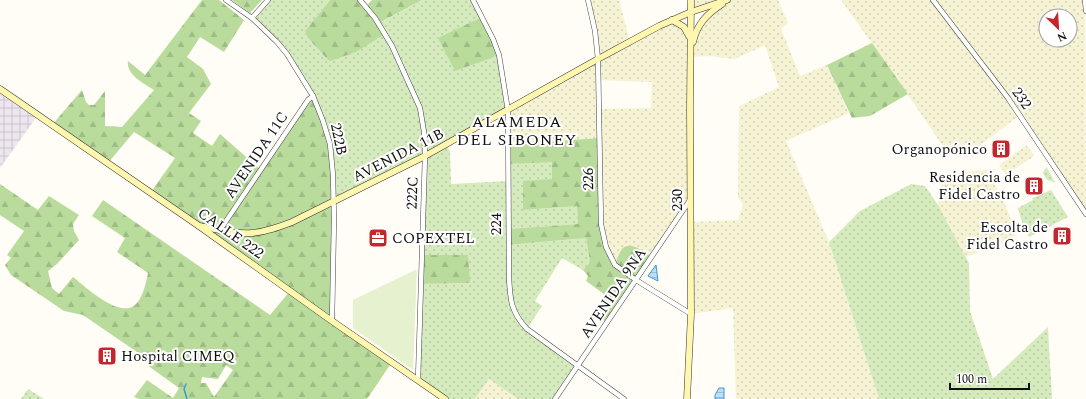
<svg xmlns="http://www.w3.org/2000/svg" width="1086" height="399" font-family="Spectral,serif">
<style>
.industrial{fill:url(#industrial-grid)}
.farmland{fill:url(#farmland-dots);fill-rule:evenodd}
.grass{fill:url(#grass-dots)}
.forest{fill:url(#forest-firs);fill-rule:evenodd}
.pitch{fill:#e6f2cf}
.water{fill:url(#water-rules);stroke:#3f96cf}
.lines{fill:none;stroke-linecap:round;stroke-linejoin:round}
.stream{stroke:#3f96cf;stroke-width:1.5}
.street-casing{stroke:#444;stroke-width:5.5}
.secondary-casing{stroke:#333;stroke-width:7}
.street{stroke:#fff;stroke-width:4.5}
.secondary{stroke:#fff6b0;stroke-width:6}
.labels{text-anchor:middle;stroke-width:4;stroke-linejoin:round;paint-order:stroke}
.street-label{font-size:15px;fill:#111;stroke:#fff}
.poi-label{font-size:15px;fill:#111;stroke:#fff;text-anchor:end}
.neighbourhood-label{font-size:16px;letter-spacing:1px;fill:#111;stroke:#fff}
</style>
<defs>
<pattern id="industrial-grid" width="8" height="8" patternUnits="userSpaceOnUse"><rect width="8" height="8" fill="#eee6ef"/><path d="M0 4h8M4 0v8" fill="none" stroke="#cbc4cc"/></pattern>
<pattern id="farmland-dots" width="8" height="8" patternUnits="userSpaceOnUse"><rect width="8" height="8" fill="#f6f3d4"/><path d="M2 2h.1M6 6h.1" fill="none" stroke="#d2cfb5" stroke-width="1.8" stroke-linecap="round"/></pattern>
<pattern id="grass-dots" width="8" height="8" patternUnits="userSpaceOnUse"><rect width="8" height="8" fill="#d5ebbd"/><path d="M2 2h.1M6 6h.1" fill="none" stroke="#b6c8a1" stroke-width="1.8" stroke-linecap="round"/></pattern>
<pattern id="forest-firs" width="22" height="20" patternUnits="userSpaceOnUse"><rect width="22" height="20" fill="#b9dc9c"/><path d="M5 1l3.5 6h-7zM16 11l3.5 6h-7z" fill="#9ebc85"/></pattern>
<pattern id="water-rules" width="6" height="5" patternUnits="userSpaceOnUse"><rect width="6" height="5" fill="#b9e0f7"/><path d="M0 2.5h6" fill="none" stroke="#9ebfd3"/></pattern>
</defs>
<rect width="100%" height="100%" fill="#fffdf5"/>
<polygon class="industrial" points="0,89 38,115 0,168"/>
<g class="farmland">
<path d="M587,0H619L630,42L672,20L679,23L691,43L699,24L728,0H778L788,23L781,29L800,76L827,65L849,113L786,141L829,242L879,399H736L733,308L691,314L690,222L739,220V216L743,205L738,197L739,106L779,87L765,45L735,59L709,56L691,57L690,200L652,257L615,265L508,145V111L598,59ZM598,80L652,82L651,108L599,109Z"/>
<polygon points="691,0 727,0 691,12"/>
<path d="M841,0H1085L1086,214L1020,115L978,147L947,152L888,66ZM1046,16H1070V40H1046Z"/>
<polygon points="1027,145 1034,156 1006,175 999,165"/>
<polygon points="986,170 1003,199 1017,235 966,257 938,205 942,182 965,172"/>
<polygon points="489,379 518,399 475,399"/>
</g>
<g class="grass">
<polygon points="268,0 330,0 305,31 307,37 327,59 378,24 422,0 473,0 482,17 438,39 499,55 508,111 446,144 450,152 451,184 508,181 508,164 552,161 552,179 523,210 577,206 578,224 509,229 509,245 586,238 590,262 583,270 562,258 535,301 542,306 527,329 578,365 555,399 518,399 489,379 475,399 445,399 418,380 421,284 470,283 422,255 425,157 333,202 313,96 287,54 252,18"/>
<polygon points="1047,167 1047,168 1055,182 1047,180 1043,173 1044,170"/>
<polygon points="911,184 925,186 938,205 969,263 970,311 993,379 1048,327 1052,399 879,399 829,242 860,211"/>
<polygon points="1051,190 1068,217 1029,237 1021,219 1018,208 1033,200 1032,198"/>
<polygon points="28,389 44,399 21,399"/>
</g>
<g class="forest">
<path d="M202,0H219L244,20L224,52L200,37L187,57L203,69L211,84L189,113L201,121L193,133L212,146L220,134L260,169L313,96L323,121L332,160V321L392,362L367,399H139L134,397L147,380L173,398L179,388L147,365L150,361L83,315L64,311L11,275L5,265L11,258L7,255L24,231L0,215V184L38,210L49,196L79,215L73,224L74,231L79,240L57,264L48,271L52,288L59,294L73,277C86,287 125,325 139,300C144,293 146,282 148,273L117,252L125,238L92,216L103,200L270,315L290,291L151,192L175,158L134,132L108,163L52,125L82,90L86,102L89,105H94L105,91V126L122,127L154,90C144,83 126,75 128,61L145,75ZM226,365L233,370L214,397L206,383H201L202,377L218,379Z"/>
<polygon points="232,0 262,0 250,13"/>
<polygon points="330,0 360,0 365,7 372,0 422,0 379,23 385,34 356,52 330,61 327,59 307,37 305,31"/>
<polygon points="482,17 499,55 455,71 438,38"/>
<polygon points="872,43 908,94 870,116 852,118 827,65"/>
<path d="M599,138L601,224L606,247L615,265C617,260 619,253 622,249C630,240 644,252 652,257L607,323L596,315L608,297L586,281L588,276L583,270L590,262L586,238L508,245V229L578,224L577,206L523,210V181L552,179V162L508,164V145Z"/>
<polygon points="422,255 468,255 470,283 421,284"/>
</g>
<polygon class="pitch" points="417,269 413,370 353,328 353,300"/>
<g class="water">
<polygon points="656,265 658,281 648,276"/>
<polygon points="719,388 724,388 724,399 715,399 715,395"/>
</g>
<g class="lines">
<polyline class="stream" points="186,384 184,389 187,399"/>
<defs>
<g id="street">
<polyline points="226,0 252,18 277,42 287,54 313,96 323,121 330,144 333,175 334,220 332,321"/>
<polyline points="360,0 375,18 392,46 420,108 424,132 425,156 418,380"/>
<path d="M473,0L493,39L499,55L508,111L509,277C510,300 511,312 527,329L624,399"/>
<polyline points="588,0 595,31 598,59 601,224 606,247 615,265 636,280 691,314"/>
<polyline points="933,0 1008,98 1086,214"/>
<polyline points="1085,0 1086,11"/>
<polyline points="252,18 268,0"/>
<polyline points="220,230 308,100 313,96"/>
<polyline points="555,399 690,200"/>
</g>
<g id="secondary">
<polyline points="672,20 684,27 689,36"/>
<path d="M693,42C697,24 707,14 722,4"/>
<polyline points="0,89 199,226 332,321 445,399"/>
<path d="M199,226C216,229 235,235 252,233C266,232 279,227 292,222L425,156L598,59L659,26L691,12L727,0"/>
<polyline points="687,399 691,314 690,108 691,0"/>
</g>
</defs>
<use href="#street" class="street-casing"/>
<use href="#secondary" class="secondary-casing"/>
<use href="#street" class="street"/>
<use href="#secondary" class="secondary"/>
</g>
<defs>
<symbol id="building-square" viewBox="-11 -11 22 22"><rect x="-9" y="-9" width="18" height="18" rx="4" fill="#c4262e" stroke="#fff"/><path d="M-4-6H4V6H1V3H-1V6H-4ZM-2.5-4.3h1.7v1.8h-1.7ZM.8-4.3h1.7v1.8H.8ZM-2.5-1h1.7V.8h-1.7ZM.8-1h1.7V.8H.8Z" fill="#fff"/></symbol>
<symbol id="office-square" viewBox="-11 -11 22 22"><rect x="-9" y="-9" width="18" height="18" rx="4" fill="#c4262e" stroke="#fff"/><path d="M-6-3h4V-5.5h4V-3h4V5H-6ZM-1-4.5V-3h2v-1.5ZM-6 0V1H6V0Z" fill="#fff"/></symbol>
</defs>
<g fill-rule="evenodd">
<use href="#building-square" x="990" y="138" width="22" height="22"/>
<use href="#building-square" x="1023" y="175" width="22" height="22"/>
<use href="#building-square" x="1051" y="225" width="22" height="22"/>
<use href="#office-square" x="367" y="227" width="22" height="22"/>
<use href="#building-square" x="96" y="345" width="22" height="22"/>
</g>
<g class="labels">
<g class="street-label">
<text transform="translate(1022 98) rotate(55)" y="5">232</text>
<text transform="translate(339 139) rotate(78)" y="5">222B</text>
<text transform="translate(256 155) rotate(-56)" y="5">AVENIDA 11C</text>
<text transform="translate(398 155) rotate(-27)" y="5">AVENIDA 11B</text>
<text transform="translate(588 179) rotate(-91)" y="5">226</text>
<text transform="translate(412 193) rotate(-88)" y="5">222C</text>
<text transform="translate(677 200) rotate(-90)" y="5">230</text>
<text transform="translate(496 224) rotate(-90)" y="5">224</text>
<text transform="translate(231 233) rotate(35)" y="5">CALLE 222</text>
<text transform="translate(613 293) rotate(-56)" y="5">AVENIDA 9NA</text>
</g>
<g class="poi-label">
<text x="987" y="154">Organopónico</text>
<text x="1020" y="182">Residencia de<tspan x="1020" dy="17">Fidel Castro</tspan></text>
<text x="1048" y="232">Escolta de<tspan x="1048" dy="17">Fidel Castro</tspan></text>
<text x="392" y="243" text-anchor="start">COPEXTEL</text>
<text x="121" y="361" text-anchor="start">Hospital CIMEQ</text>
</g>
<g class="neighbourhood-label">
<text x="517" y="127">ALAMEDA<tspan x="517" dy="18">DEL SIBONEY</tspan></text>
</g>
</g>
<g transform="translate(1058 28) rotate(155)"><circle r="19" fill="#ffffff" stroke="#a0a0a0"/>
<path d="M0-3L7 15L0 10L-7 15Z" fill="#c4262e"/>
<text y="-6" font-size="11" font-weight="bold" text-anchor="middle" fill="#111111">N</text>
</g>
<path d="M950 383v6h79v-6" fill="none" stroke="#111111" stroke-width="2"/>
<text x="956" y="383" font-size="12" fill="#111111" stroke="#ffffff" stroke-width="3" paint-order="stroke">100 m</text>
</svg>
